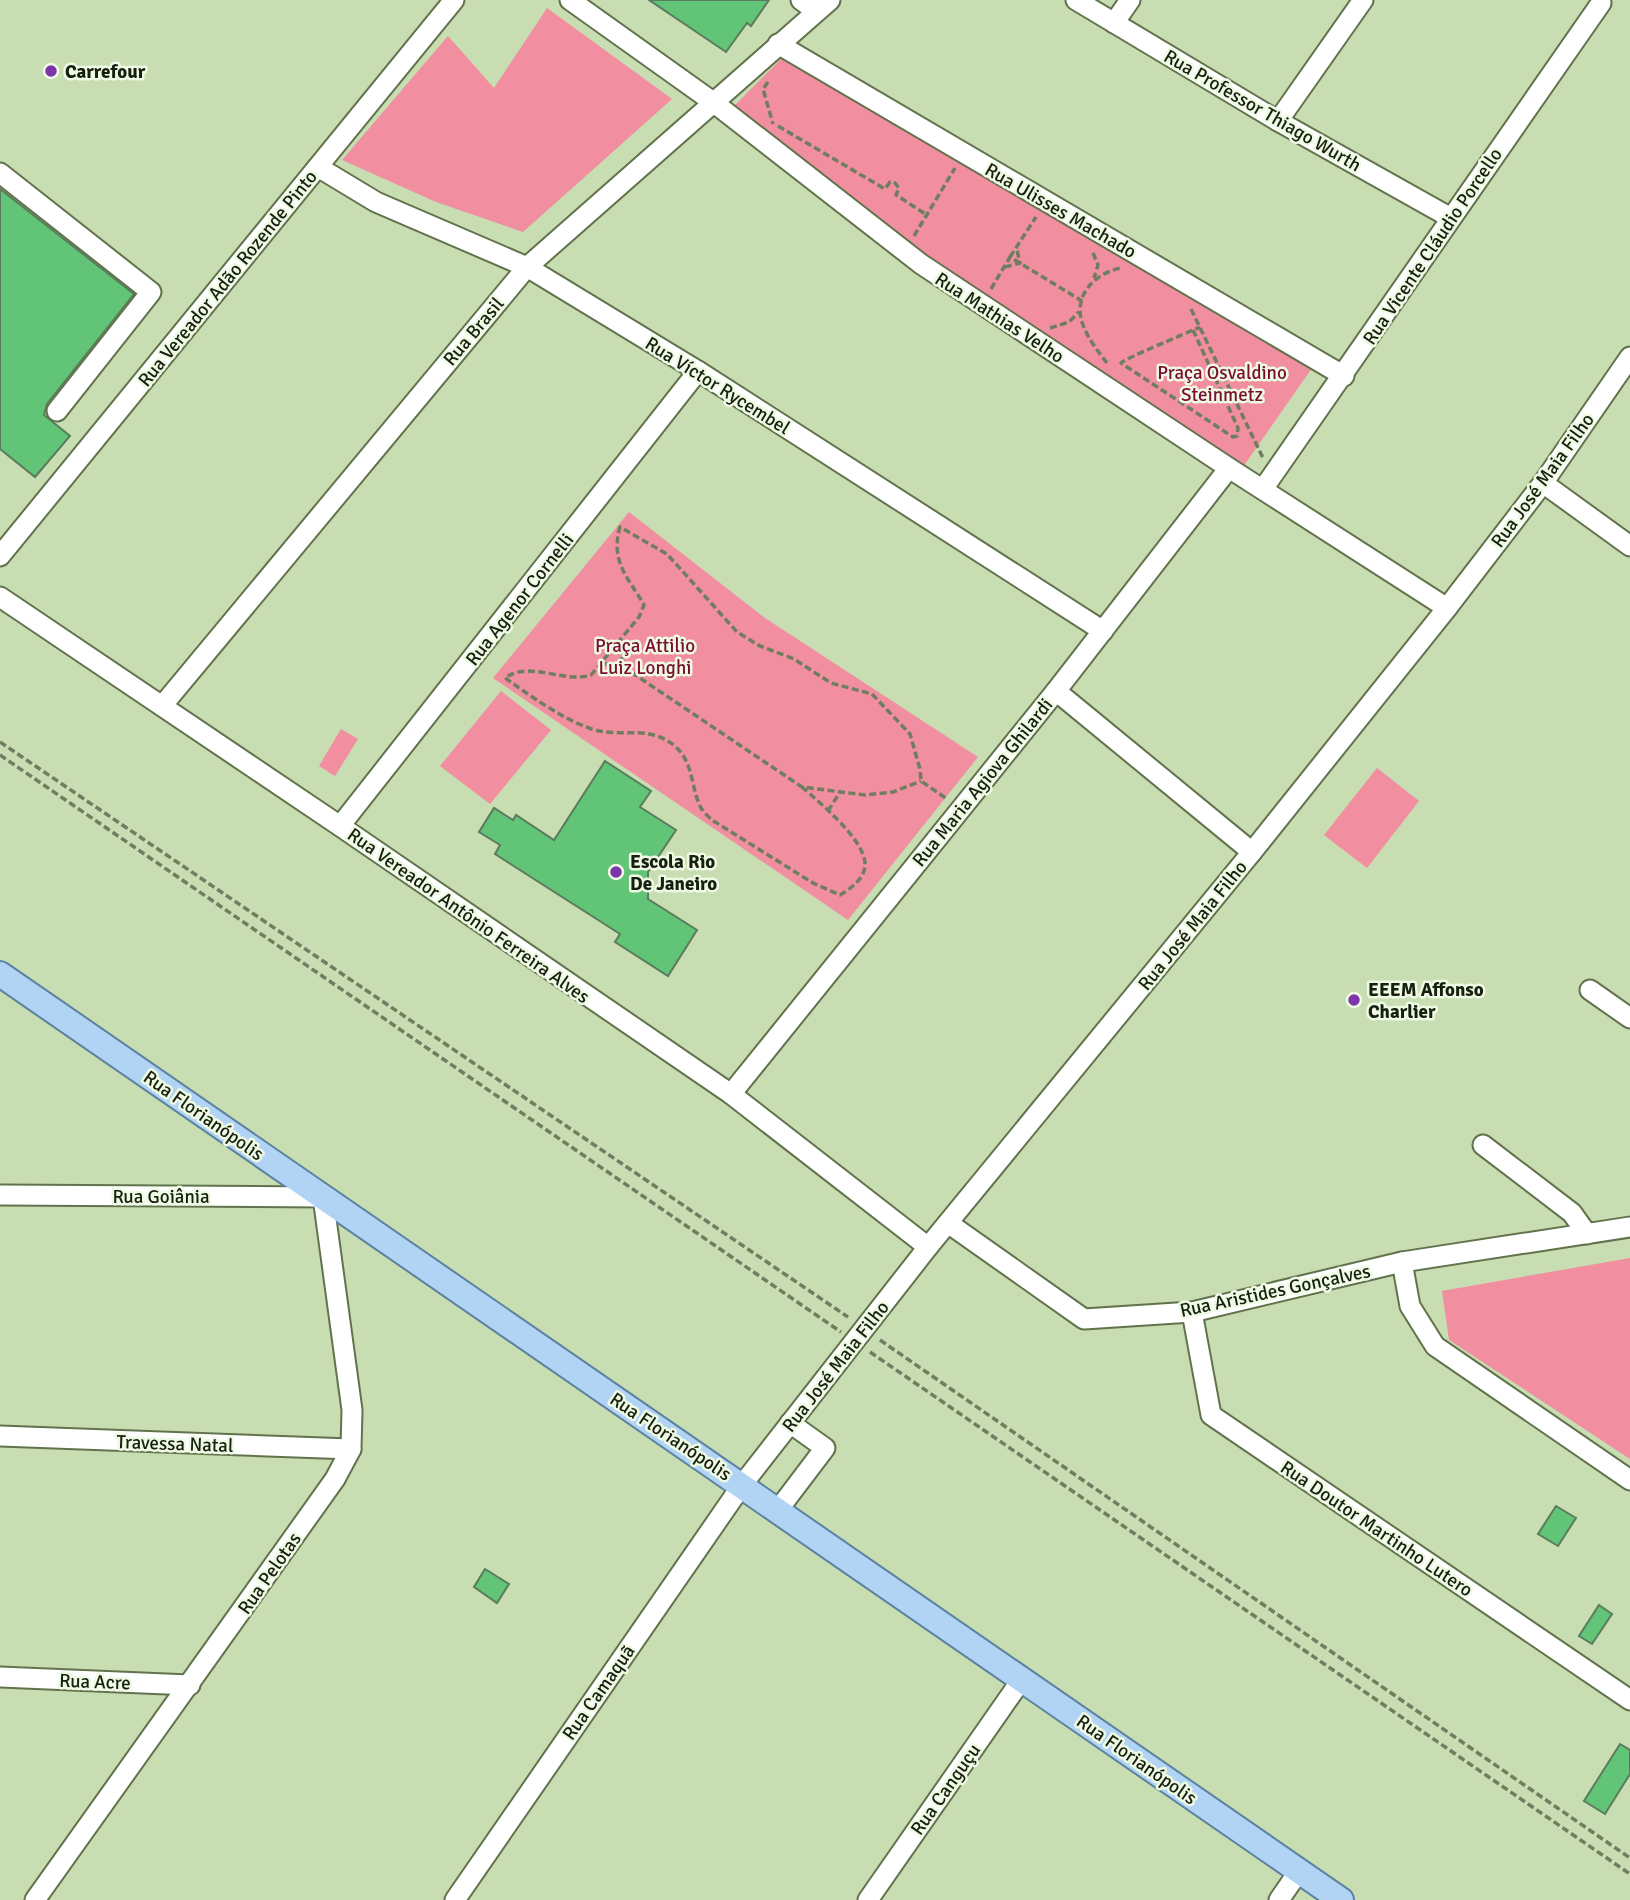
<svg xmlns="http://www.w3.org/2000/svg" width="1630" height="1900" font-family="Signika,sans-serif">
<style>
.green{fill:#f18ea0}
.building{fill:#62c477;stroke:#597c5e;stroke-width:2}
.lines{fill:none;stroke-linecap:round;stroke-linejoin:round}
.minor-casing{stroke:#61734c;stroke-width:23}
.major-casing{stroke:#5b829f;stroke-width:28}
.path{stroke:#6f7d60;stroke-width:3.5;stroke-dasharray:7 3.5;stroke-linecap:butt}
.minor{stroke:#fff;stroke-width:19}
.major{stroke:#b2d4f4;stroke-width:24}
.poi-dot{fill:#7c36a9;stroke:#effae4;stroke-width:2.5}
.labels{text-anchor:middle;stroke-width:5;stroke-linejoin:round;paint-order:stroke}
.poi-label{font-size:19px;font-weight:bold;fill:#171f0f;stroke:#effae4;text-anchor:start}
.street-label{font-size:19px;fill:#171f0f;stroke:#effae4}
.park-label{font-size:19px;fill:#790e32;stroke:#effae4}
</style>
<rect width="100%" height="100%" fill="#c8ddb2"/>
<g class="green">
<polygon points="547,8 672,99 523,232 436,202 342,160 448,36 494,88"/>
<polygon points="785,55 1312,368 1243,467 924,262 727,113"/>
<polygon points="629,512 765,618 978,757 848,920 493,678"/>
<polygon points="501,691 551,730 490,804 440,766"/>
<polygon points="341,729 358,739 335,776 319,766"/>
<polygon points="1377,768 1419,801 1367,868 1324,835"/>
<polygon points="1630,1258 1630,1459 1449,1340 1442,1291"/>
</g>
<g class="building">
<polygon points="649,0 769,0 751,26 747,23 726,52"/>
<polygon points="0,189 134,294 47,404 44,415 70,436 35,477 0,449"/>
<polygon points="605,761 651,791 640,807 676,830 648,872 648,899 697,930 668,976 615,942 620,934 495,854 500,845 479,832 494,808 513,820 516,815 554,840"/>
<polygon points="1556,1506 1576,1518 1558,1546 1538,1534"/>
<polygon points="485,1569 509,1584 497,1603 474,1587"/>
<polygon points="1599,1605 1612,1614 1592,1644 1579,1636"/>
<polygon points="1620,1744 1630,1750 1630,1774 1605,1814 1584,1801"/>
</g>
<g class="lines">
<defs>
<g id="minor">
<polyline points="570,0 713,102 921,264 1229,468 1447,608"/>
<polyline points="801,0 816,11"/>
<polyline points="1076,0 1278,121 1451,218"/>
<polyline points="1114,23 1130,0"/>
<polyline points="778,44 1344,376"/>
<polyline points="1278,121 1363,0"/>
<polyline points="318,167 376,202 527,267 698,371 1103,631"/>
<polyline points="0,173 151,292 57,411"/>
<polyline points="1543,483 1630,546"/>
<polyline points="1263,489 1601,3"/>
<polyline points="0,556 454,0"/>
<polyline points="0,597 340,826 731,1094 928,1247"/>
<polyline points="1056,691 1252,852"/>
<polyline points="162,706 527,267 830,0"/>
<polyline points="340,826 698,371"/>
<polyline points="1590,990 1630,1018"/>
<polyline points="731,1094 1056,691 1229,468"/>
<polyline points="1483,1145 1572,1213 1587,1234"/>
<polyline points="0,1195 323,1197 352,1410 351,1449 335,1479 35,1900"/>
<polyline points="948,1223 1084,1319 1192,1312 1402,1262 1630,1227"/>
<polyline points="1402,1262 1410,1306 1435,1346 1630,1480"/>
<polyline points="1192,1312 1211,1415 1630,1700"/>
<polyline points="0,1436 351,1449"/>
<polyline points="778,1510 825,1448 790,1423"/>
<polyline points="0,1677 190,1685"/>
<polyline points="455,1900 742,1485 928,1247 1252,852 1447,608 1543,483 1630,357"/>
<polyline points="868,1900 1022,1679"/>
<polyline points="1279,1900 1299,1871"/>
</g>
<polyline id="major" points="0,974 1341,1900"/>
</defs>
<use href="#minor" class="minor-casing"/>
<use href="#major" class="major-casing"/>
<g class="path">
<polyline points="768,82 763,89 773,124"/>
<polyline points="778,126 885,189 890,182 895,183 899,188 896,195 927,215"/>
<polyline points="914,236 955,168"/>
<polyline points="1093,253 1098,265 1094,278"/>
<polyline points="1010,257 1036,217"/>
<polyline points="1005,267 1020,263 1017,250"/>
<polyline points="991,289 1010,257 1082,301"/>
<polyline points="1191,309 1263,458"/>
<polyline points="1050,328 1069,322 1079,312"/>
<path d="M1193,330L1238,428L1237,436L1233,437L1121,363C1126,358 1187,333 1200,327"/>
<path d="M1107,363C1098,351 1088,339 1083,325C1072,296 1094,274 1120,268"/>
<polyline points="616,648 627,669"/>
<polyline points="602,664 612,664 628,670 802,787 865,795 893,792 921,781"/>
<polyline points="0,742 848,1317"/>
<polyline points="0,755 841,1332"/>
<path d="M802,787C820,803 868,842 865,867C863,880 850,889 840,895L813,883L712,820C709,817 704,813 701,808C691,789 694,765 677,748C649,722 621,740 589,728C559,717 531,696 505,678C530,660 564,684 591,675L639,617L644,605C628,577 610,562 620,527L667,554L737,632L760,646L794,659L831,683L872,694L910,734L920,769L921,781L947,799"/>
<polyline points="828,811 840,792"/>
<polyline points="880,1340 1630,1858"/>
<polyline points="870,1352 1630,1874"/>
</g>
<use href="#minor" class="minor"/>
<use href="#major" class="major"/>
</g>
<g class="poi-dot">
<circle cx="51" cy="71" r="7"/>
<circle cx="616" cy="872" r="7"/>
<circle cx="1354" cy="1000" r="7"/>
</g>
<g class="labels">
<g class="poi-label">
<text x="65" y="78">Carrefour</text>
<text x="630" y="868">Escola Rio<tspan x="630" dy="22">De Janeiro</tspan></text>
<text x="1368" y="996">EEEM Affonso<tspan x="1368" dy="22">Charlier</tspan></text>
</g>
<g class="street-label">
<text transform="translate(1263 110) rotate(30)" y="7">Rua Professor Thiago Wurth</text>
<text transform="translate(1061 210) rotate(30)" y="7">Rua Ulisses Machado</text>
<text transform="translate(1432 246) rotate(-56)" y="7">Rua Vicente Cláudio Porcello</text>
<text transform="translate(227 278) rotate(-51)" y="7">Rua Vereador Adão Rozende Pinto</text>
<text transform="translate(1000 317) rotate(33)" y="7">Rua Mathias Velho</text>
<text transform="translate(473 331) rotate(-50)" y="7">Rua Brasil</text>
<text transform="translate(718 385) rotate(32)" y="7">Rua Víctor Rycembel</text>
<text transform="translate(1542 480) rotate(-54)" y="7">Rua José Maia Filho</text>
<text transform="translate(519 599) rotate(-52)" y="7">Rua Agenor Cornelli</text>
<text transform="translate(982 782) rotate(-51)" y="7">Rua Maria Agiova Ghilardi</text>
<text transform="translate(469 915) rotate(35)" y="7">Rua Vereador Antônio Ferreira Alves</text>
<text transform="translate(1192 925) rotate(-51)" y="7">Rua José Maia Filho</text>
<text transform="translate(204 1115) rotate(35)" y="7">Rua Florianópolis</text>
<text x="161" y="1203">Rua Goiânia</text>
<text transform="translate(1275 1290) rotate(-12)" y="7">Rua Aristides Gonçalves</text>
<text transform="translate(835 1366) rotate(-52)" y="7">Rua José Maia Filho</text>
<text transform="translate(671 1436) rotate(34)" y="7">Rua Florianópolis</text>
<text transform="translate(175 1443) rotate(2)" y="7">Travessa Natal</text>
<text transform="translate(1377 1528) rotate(34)" y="7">Rua Doutor Martinho Lutero</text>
<text transform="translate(269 1573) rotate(-55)" y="7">Rua Pelotas</text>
<text transform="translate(95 1681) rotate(2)" y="7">Rua Acre</text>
<text transform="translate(598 1692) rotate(-55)" y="7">Rua Camaquã</text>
<text transform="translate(1137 1759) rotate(35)" y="7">Rua Florianópolis</text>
<text transform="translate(945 1789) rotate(-55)" y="7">Rua Canguçu</text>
</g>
<g class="park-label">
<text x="1222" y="379">Praça Osvaldino<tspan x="1222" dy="22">Steinmetz</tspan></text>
<text x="645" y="652">Praça Attilio<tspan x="645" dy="22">Luiz Longhi</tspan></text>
</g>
</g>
</svg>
